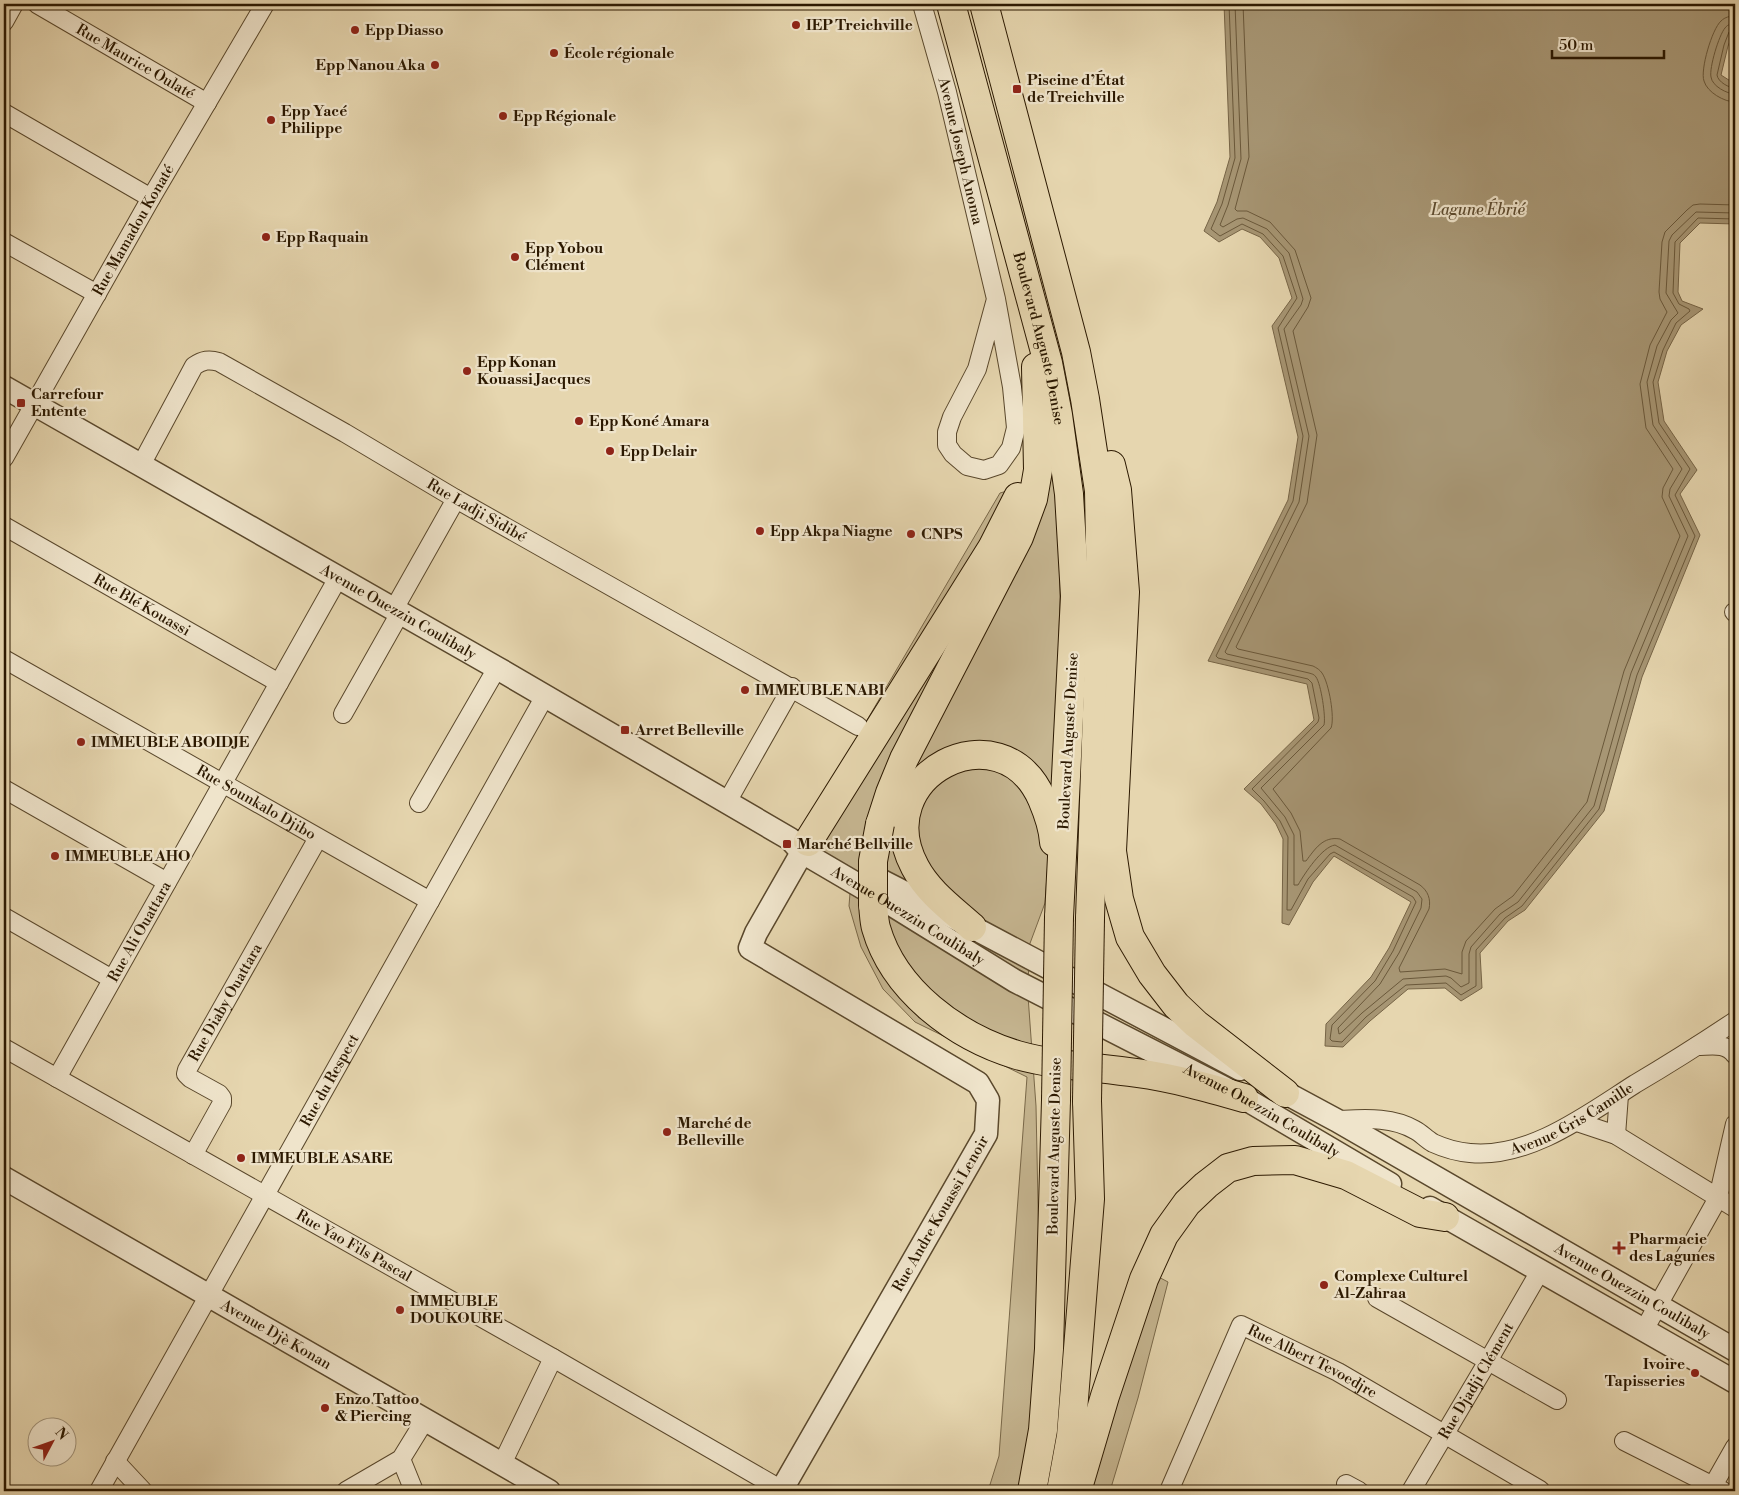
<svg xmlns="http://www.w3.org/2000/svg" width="1739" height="1495" font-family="'Libre Bodoni',serif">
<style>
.green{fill:#c6b691;stroke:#796849}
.water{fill:#a79674;stroke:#766446}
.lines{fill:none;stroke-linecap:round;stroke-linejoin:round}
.shore{stroke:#6a583a;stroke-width:1}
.minor-casing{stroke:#5a482c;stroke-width:20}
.tertiary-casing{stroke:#5a482c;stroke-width:25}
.trunk-casing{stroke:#2c1901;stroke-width:30}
.minor{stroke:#efe4cb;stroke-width:18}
.tertiary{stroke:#efe4cb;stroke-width:22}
.trunk{stroke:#e6d6af;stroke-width:28}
.trunk-bridge-casing{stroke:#2c1901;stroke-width:30;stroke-linecap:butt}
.trunk-bridge{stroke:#e6d6af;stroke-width:28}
.poi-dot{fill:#8f2418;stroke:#efe4cb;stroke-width:2}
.labels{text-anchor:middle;stroke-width:4.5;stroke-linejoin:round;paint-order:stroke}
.poi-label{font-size:15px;font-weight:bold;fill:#2c1901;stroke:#efe4cb;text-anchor:start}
.street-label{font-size:15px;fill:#2c1901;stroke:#efe4cb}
.water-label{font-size:16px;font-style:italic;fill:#5d4b2f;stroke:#efe4cb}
</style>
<rect width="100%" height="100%" fill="#e6d6af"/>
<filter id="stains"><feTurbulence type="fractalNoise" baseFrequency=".004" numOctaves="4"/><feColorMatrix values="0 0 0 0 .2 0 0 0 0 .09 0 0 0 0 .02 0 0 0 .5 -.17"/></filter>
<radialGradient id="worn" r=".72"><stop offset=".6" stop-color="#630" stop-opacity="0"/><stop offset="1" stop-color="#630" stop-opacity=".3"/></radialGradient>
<g class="green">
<polygon points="1054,478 1058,499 1060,598 1055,765 1045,903 1029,946 1028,996 1036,1106 1041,1350 1022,1491 988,1491 999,1456 1027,1077 915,1022 883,989 861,947 849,906 850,893 788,855 1000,493"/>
<polygon points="1153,1274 1168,1282 1138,1398 1110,1491 1091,1491"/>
</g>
<polygon class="water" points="1224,4 1735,4 1735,30 1728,46 1721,75 1735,84 1735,224 1700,223 1680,243 1678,292 1682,301 1703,309 1681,325 1667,351 1658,382 1664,421 1697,470 1680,494 1700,535 1642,677 1604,811 1525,910 1508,921 1480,953 1482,988 1461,1001 1445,988 1408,989 1370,1021 1343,1047 1325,1046 1326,1024 1371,977 1389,948 1411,902 1334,856 1313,882 1289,925 1282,923 1283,839 1276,824 1261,804 1244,789 1314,720 1307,684 1208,661 1288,500 1298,437 1272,326 1292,298 1279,258 1260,237 1242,229 1219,242 1204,231 1217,202 1230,157"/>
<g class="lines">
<g class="shore">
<polyline points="1229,4 1235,158 1222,204 1211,229 1220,236 1242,224 1263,234 1283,256 1297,298 1278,328 1303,436 1293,501 1216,656 1218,658 1308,679 1312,683 1319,718 1318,722 1252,789 1264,801 1280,821 1288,837 1287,910 1291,910 1308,879 1330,854 1334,852 1413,897 1416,902 1393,951 1375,981 1332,1025 1330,1039 1332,1041 1342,1042 1366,1017 1406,985 1446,983 1461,995 1476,986 1476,950 1505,918 1522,906 1599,809 1637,675 1695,536 1675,495 1690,469 1659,423 1653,382 1663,350 1676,323 1690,311 1689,309 1679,304 1673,293 1675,242 1698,218 1735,219"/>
<path d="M1235,4L1241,159L1228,205L1220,225L1223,227L1237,219L1243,218L1267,229L1289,253L1303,299L1301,305L1284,329L1309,436L1299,502L1225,652L1227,654L1309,673C1312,674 1314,674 1316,677C1321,684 1326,717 1324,725L1261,788L1285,817L1294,835V885H1298C1305,873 1322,847 1335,845L1417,892L1422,899L1421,908L1399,953L1380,984L1338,1028L1339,1034L1341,1033L1362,1013L1403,979L1446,976L1451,978L1461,987L1469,983V954L1471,947L1500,914L1518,902L1594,806L1631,673L1688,536L1669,496L1670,489L1682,469L1653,425L1647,382L1657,346L1671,320L1678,313L1666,293L1669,241L1672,235L1696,212L1735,213"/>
<path d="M1243,4L1249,157L1235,209L1237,211H1247L1270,222L1295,250L1311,298L1308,307L1293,331L1317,435L1307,503L1236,647L1238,649L1313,666C1317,668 1320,670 1322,673C1329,683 1335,718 1331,728L1273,789L1291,813L1300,831L1303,861H1306C1315,849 1323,836 1340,839L1420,885C1428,891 1431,899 1429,909L1399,968L1400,972L1445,969L1462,974V952L1466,941L1495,909L1513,896L1587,802L1624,671L1680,536L1662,497L1663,488L1673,469L1646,428L1640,384L1650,345L1667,312L1660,299L1659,292L1662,242L1665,232L1687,210L1693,205L1700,204L1735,205"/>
<path d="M1735,16C1730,16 1725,17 1721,21C1712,29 1700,70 1704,81C1707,92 1724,102 1735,102"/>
<path d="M1735,24C1731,24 1728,24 1725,28C1719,35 1709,68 1711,77C1712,86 1727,94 1735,94"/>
<path d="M1735,30L1729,32L1724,45L1717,75C1718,82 1729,88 1735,88"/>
</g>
<defs>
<g id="minor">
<path id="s1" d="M37,4L207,103"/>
<path id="s2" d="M922,4L947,92L996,299L1012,387L1016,428L1011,448L999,465L984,470L967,466L953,454L947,445V432L952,417L977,369L996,299"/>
<polyline points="4,22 14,4"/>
<polyline points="4,113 151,198"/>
<polyline points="4,242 97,294"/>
<path id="s3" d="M4,458L151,198L265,4"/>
<path id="s4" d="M141,465L194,366C203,360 209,359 219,362L345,433L456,499L858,726"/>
<path id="s5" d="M4,526L279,683"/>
<polyline points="394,609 456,499"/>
<polyline points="1734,612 1735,613"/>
<path id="s6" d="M4,659L430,901"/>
<polyline points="343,714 400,613"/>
<polyline points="4,789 167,882"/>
<polyline points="727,802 792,687"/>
<polyline points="419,803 497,668"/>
<polyline points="4,917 112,979"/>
<path d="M1697,1046C1711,1046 1726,1042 1735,1055"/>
<path id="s7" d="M4,1048L553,1358L782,1490"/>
<path id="s8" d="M57,1078L338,578"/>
<path id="s9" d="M1336,1120C1363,1119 1391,1116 1415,1130C1421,1133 1426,1139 1433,1143C1444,1148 1458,1152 1470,1153C1529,1159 1588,1114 1635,1084C1669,1064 1702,1043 1735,1021"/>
<polyline points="1577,1122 1616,1135 1735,1208"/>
<polyline points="1616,1135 1619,1095"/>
<path id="s10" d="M193,1155L222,1103V1098L219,1094L190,1078L186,1074L187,1070L318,838"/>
<polyline points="1377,1298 1557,1400"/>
<polyline points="1644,1330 1718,1198 1735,1124"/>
<polyline points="1624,1441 1723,1491"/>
<polyline points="401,1459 414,1491"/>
<polyline points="115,1461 143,1491"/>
<polyline points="502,1464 553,1358"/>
<polyline points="1346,1484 1359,1491"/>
<path id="s11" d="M99,1491L545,696"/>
<polyline points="346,1491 401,1459 425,1420"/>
<path id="s12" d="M1169,1491L1241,1325L1338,1372L1540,1490"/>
<path id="s13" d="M1411,1491L1488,1361L1540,1271"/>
<polyline points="1710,1491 1735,1447"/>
</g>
<g id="tertiary">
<path id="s14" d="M4,387L497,668L790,839L802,852L889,903L1015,981L1244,1098L1390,1184"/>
<polyline points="874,877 972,927 1240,1069"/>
<path id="s15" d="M1271,1085L1336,1120L1735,1350"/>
<path id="s16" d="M4,1178L549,1491"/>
<polyline points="1430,1208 1735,1382"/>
<path id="s17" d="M781,1491L986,1134L988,1100L978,1083L750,948L756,933L808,842"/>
</g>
<g id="trunk">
<path id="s18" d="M951,4L1048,363L1058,415L1069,494L1075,596L1059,917"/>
<polyline points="984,4 1076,352 1085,399 1099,491 1101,595 1090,918"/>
<polyline points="1111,465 1117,490 1125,592 1112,851 1119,899 1130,937 1152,974 1176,1005 1196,1024 1285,1093"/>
<polyline points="880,824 890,793 904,759 1019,537 1033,499 1038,470 1036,367"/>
<polyline points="808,842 992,548 1018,497"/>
<path d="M873,905C874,913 874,921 876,928C894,991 957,1037 1017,1055C1056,1066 1097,1067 1137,1073C1174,1078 1209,1088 1244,1098"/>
<path d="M972,927C952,909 928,892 915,867C866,775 1001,706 1042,799C1048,813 1053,827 1054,842"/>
<polyline points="1032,1491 1043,1430 1049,1349 1056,1100"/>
<polyline points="1061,1491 1071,1436 1090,1199 1087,1101"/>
<polyline points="1077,1491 1105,1396 1144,1279 1164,1235 1187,1203 1206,1185 1228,1168 1253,1161 1295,1160 1346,1175 1420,1213 1445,1217"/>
</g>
</defs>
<use href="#minor" class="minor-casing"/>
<use href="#tertiary" class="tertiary-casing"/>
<use href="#trunk" class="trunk-casing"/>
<use href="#minor" class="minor"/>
<use href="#tertiary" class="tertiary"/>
<use href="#trunk" class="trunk"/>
<defs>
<g id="trunk-bridge">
<polyline points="873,905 873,861 880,824"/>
<polyline points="1056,1100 1059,917"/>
<polyline points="1087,1101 1090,918"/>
</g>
</defs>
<use href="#trunk-bridge" class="trunk-bridge-casing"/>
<use href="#trunk-bridge" class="trunk-bridge"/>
</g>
<g class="poi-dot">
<circle cx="796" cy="25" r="5"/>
<circle cx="355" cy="30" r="5"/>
<circle cx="554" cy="53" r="5"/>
<circle cx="435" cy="65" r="5"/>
<rect x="1012" y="84" width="10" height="10" rx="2.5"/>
<circle cx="503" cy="116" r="5"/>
<circle cx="271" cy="120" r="5"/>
<circle cx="266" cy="237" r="5"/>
<circle cx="515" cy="257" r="5"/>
<circle cx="467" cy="371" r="5"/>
<rect x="16" y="398" width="10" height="10" rx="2.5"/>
<circle cx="579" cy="421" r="5"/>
<circle cx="610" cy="451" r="5"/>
<circle cx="760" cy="531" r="5"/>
<circle cx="911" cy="534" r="5"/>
<circle cx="745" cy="690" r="5"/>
<rect x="620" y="725" width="10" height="10" rx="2.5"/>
<circle cx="81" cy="742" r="5"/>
<rect x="782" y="839" width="10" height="10" rx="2.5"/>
<circle cx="55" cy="856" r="5"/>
<circle cx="667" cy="1132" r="5"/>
<circle cx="241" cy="1158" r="5"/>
<path d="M1616.5 1240.5h5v5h5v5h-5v5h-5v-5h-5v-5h5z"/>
<circle cx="1324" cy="1285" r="5"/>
<circle cx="400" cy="1310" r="5"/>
<circle cx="1695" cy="1373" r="5"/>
<circle cx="325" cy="1408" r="5"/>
</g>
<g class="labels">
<g class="poi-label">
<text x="806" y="30">IEP Treichville</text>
<text x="365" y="35">Epp Diasso</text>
<text x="564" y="58">École régionale</text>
<text x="425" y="70" text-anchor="end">Epp Nanou Aka</text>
<text x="1027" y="85">Piscine d’État<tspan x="1027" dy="17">de Treichville</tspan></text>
<text x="281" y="116">Epp Yacé<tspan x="281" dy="17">Philippe</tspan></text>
<text x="513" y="121">Epp Régionale</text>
<text x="276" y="242">Epp Raquain</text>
<text x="525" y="253">Epp Yobou<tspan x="525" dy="17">Clément</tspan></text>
<text x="477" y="367">Epp Konan<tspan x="477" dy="17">Kouassi Jacques</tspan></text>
<text x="31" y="399">Carrefour<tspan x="31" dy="17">Entente</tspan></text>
<text x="589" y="426">Epp Koné Amara</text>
<text x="620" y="456">Epp Delair</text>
<text x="770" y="536">Epp Akpa Niagne</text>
<text x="921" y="539">CNPS</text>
<text x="755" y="695">IMMEUBLE NABI</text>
<text x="635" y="735">Arret Belleville</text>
<text x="91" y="747">IMMEUBLE ABOIDJE</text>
<text x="797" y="849">Marché Bellville</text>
<text x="65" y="861">IMMEUBLE AHO</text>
<text x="677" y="1128">Marché de<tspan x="677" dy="17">Belleville</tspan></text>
<text x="251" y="1163">IMMEUBLE ASARE</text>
<text x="1629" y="1244">Pharmacie<tspan x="1629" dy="17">des Lagunes</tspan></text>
<text x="1334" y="1281">Complexe Culturel<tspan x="1334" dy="17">Al-Zahraa</tspan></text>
<text x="410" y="1306">IMMEUBLE<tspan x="410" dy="17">DOUKOURE</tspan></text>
<text x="1685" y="1369" text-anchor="end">Ivoire<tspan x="1685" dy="17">Tapisseries</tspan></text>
<text x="335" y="1404">Enzo Tattoo<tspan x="335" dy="17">&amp; Piercing</tspan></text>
</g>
<g class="street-label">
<text dy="5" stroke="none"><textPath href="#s1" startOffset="114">Rue Maurice Oulaté</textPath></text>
<text dy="5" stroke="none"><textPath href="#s2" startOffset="152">Avenue Joseph Anoma</textPath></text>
<text dy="5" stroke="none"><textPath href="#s3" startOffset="262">Rue Mamadou Konaté</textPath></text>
<text dy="5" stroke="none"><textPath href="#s18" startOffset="346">Boulevard Auguste Denise</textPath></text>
<text dy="5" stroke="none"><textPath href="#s4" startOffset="436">Rue Ladji Sidibé</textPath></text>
<text dy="5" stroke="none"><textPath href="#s5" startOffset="159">Rue Blé Kouassi</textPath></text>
<text dy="5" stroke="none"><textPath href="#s14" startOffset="454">Avenue Ouezzin Coulibaly</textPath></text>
<text transform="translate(1068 741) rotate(-87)" y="5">Boulevard Auguste Denise</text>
<text dy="5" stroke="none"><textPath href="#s6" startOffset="290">Rue Sounkalo Djibo</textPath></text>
<text dy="5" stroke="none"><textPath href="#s14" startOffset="1048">Avenue Ouezzin Coulibaly</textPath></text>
<text dy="5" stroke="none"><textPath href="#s8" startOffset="168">Rue Ali Ouattara</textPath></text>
<text dy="5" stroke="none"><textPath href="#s10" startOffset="190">Rue Diaby Ouattara</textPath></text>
<text dy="5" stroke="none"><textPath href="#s11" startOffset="471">Rue du Respect</textPath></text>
<text dy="5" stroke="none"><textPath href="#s14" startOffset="1452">Avenue Ouezzin Coulibaly</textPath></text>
<text dy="5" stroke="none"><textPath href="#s9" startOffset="251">Avenue Gris Camille</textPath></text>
<text transform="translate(1054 1146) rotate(-89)" y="5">Boulevard Auguste Denise</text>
<text dy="5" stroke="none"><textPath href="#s17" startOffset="320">Rue Andre Kouassi Lenoir</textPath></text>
<text dy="5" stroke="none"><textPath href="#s7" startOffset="402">Rue Yao Fils Pascal</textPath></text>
<text dy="5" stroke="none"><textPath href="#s15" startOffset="416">Avenue Ouezzin Coulibaly</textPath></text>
<text dy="5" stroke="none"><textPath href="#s16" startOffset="314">Avenue Djè Konan</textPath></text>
<text dy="5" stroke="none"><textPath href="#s12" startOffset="261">Rue Albert Tevoedjre</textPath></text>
<text dy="5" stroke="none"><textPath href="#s13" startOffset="128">Rue Djadji Clément</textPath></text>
</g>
<g class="water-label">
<text x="1478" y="215">Lagune Ébrié</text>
</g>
</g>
<rect width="1739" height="1495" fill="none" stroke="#e6d6af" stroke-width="20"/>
<rect x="5" y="5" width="1729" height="1485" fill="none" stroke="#2c1901" stroke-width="2.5"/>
<rect x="10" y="10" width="1719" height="1475" fill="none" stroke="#2c1901"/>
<g transform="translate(52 1442) rotate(49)"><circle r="24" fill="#efe4cb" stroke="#a1937a"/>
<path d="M0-4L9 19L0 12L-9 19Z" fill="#8f2418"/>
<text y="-8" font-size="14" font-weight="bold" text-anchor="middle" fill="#2c1901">N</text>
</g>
<path d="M1552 50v8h112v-8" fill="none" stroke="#2c1901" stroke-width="2.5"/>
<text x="1559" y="50" font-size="15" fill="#2c1901" stroke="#efe4cb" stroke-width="4" paint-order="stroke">50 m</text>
<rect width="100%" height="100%" filter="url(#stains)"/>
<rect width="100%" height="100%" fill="url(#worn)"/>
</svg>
